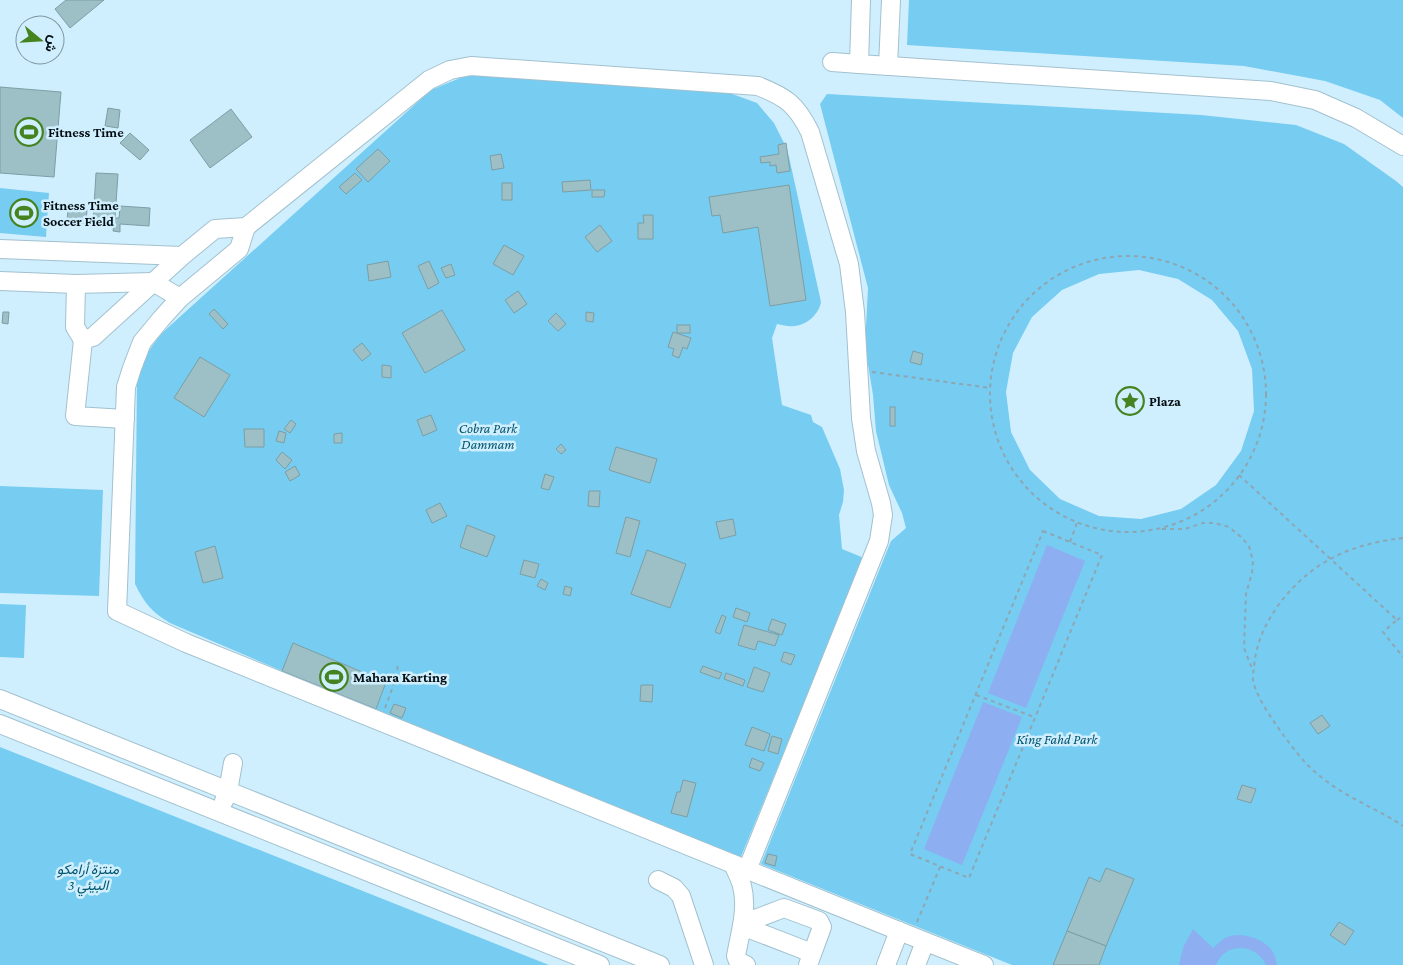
<svg xmlns="http://www.w3.org/2000/svg" width="1403" height="965" font-family="'Crimson Pro',Vazirmatn,serif">
<style>
.green{fill:#76ccf1;fill-rule:evenodd}
.water{fill:#8daef1}
.building{fill:#9dc0c6;stroke:#7c9ea4}
.lines{fill:none;stroke-linecap:round;stroke-linejoin:round}
.minor-casing{stroke:#a2c1ce;stroke-width:20}
.path{stroke:#8ea6b2;stroke-width:2;stroke-dasharray:4 4;stroke-linecap:butt}
.minor{stroke:#fff;stroke-width:18}
.labels{text-anchor:middle;stroke-width:5;stroke-linejoin:round;paint-order:stroke}
.poi-label{font-size:14px;font-weight:bold;fill:#040e12;stroke:#d0effe;text-anchor:start}
.park-label{font-size:14px;font-style:italic;fill:#00546e;stroke:#d0effe}
</style>
<rect width="100%" height="100%" fill="#d0effe"/>
<g class="green">
<polygon points="909,0 1403,0 1403,118 1380,100 1325,81 1244,66 907,45"/>
<path d="M485,74L713,87L757,103L774,123L784,143L789,157L821,302C819,314 807,325 794,326C789,327 783,325 777,324L772,338L782,405L811,415L813,422L822,427L840,469L844,490L843,502L839,515L842,549L864,558L740,859L282,671L170,623C151,611 145,604 135,584L137,378C144,358 149,349 162,333L431,90L465,76Z"/>
<path d="M827,94L1201,115L1296,125L1344,144L1396,181L1403,187V965H1012L761,864L891,541L906,528L902,513L889,485L876,431L873,395L865,346L868,288L820,104ZM1139,270L1178,279L1212,300L1238,331L1252,369L1254,411L1241,451L1216,485L1181,509L1141,519L1099,516L1060,499L1030,470L1011,432L1006,392L1013,353L1032,317L1062,290L1099,274Z"/>
<polygon points="0,188 49,193 46,237 0,233"/>
<polygon points="0,486 103,490 99,596 0,593"/>
<polygon points="0,604 26,605 24,658 0,657"/>
<polygon points="0,747 549,965 0,965"/>
</g>
<g class="water">
<polygon points="1047,545 1085,561 1026,708 988,693"/>
<polygon points="983,702 1022,717 962,865 924,849"/>
<path d="M1193,929L1213,948C1217,945 1221,940 1225,938C1238,931 1259,937 1269,947C1274,952 1276,959 1277,965H1266C1256,943 1225,942 1216,965H1179L1183,948Z"/>
</g>
<g class="building">
<polygon points="66,0 104,0 70,28 55,9"/>
<polygon points="0,87 61,92 54,177 0,173"/>
<polygon points="108,108 120,110 118,128 105,126"/>
<polygon points="231,109 252,137 210,168 190,140"/>
<polygon points="130,133 149,150 140,160 120,143"/>
<polygon points="786,143 790,171 777,173 776,165 770,166 770,162 761,163 760,157 779,154 778,145"/>
<polygon points="378,149 390,161 368,182 356,169"/>
<polygon points="501,154 504,168 492,170 490,156"/>
<polygon points="96,173 118,174 115,218 119,218 120,206 150,208 149,226 120,224 120,232 113,231 114,225 93,223"/>
<polygon points="355,173 362,180 346,194 339,187"/>
<polygon points="590,180 591,190 563,192 562,182"/>
<rect x="502" y="183" width="10" height="17"/>
<polygon points="789,185 806,300 770,306 758,227 723,233 720,215 712,216 709,197"/>
<polygon points="592,190 605,190 604,197 592,197"/>
<polygon points="68,208 87,209 86,224 67,222"/>
<polygon points="643,215 653,215 653,239 638,239 638,223 644,223"/>
<polygon points="600,225 612,241 597,252 585,237"/>
<polygon points="504,245 524,256 513,275 493,264"/>
<polygon points="388,261 391,277 369,281 367,265"/>
<polygon points="429,261 439,283 428,289 418,266"/>
<polygon points="451,264 455,275 446,278 441,268"/>
<polygon points="518,291 527,304 514,313 505,300"/>
<polygon points="214,309 228,324 223,329 209,314"/>
<polygon points="442,310 465,350 425,373 402,333"/>
<polygon points="3,312 9,312 8,324 2,323"/>
<polygon points="586,312 594,313 593,322 586,321"/>
<polygon points="556,313 566,324 558,331 548,321"/>
<rect x="677" y="325" width="13" height="8"/>
<polygon points="673,332 691,338 687,349 683,347 679,358 672,355 674,349 668,347"/>
<polygon points="362,343 371,354 362,361 353,350"/>
<polygon points="913,351 923,354 921,365 910,362"/>
<polygon points="200,357 230,375 204,417 174,398"/>
<polygon points="382,365 391,366 391,378 382,377"/>
<rect x="890" y="407" width="5" height="19"/>
<polygon points="431,415 437,430 423,436 417,420"/>
<polygon points="291,420 296,424 290,433 284,429"/>
<polygon points="244,429 264,429 264,447 245,447"/>
<polygon points="279,431 286,433 284,443 276,441"/>
<polygon points="342,433 342,443 334,443 334,434"/>
<polygon points="561,444 566,450 561,454 556,449"/>
<polygon points="616,447 657,459 650,483 609,470"/>
<polygon points="282,452 292,460 285,469 276,460"/>
<polygon points="295,466 300,475 290,481 285,472"/>
<polygon points="545,474 554,477 549,490 541,488"/>
<polygon points="589,491 600,491 599,507 588,506"/>
<polygon points="440,503 447,516 432,523 426,510"/>
<polygon points="626,517 640,521 630,557 616,553"/>
<polygon points="733,519 736,535 720,539 716,522"/>
<polygon points="467,525 495,536 487,557 460,547"/>
<polygon points="215,546 223,578 203,583 195,552"/>
<polygon points="647,550 686,564 670,608 631,594"/>
<polygon points="524,560 539,564 535,578 520,574"/>
<polygon points="541,579 548,583 545,590 537,586"/>
<polygon points="565,586 572,588 570,596 563,594"/>
<polygon points="736,608 750,613 747,622 733,617"/>
<polygon points="722,615 726,617 720,634 715,632"/>
<polygon points="772,619 786,624 782,635 768,630"/>
<polygon points="744,625 779,635 775,646 758,641 755,650 738,645"/>
<polygon points="293,643 386,682 376,709 282,671"/>
<polygon points="784,652 795,655 791,665 781,661"/>
<polygon points="703,666 722,673 719,679 700,672"/>
<polygon points="754,667 770,673 763,692 747,687"/>
<polygon points="726,673 745,680 743,686 724,679"/>
<polygon points="641,685 653,685 652,702 640,701"/>
<polygon points="394,704 406,708 402,718 390,713"/>
<polygon points="1322,715 1330,726 1318,734 1310,723"/>
<polygon points="752,727 770,734 764,751 745,745"/>
<polygon points="772,736 782,739 778,754 768,751"/>
<polygon points="752,758 764,763 760,771 749,767"/>
<polygon points="683,780 696,783 687,817 671,813 677,792 680,792"/>
<polygon points="1242,785 1256,789 1251,803 1237,799"/>
<polygon points="768,854 777,856 775,866 765,863"/>
<polygon points="1106,868 1134,879 1106,946 1067,931 1089,877 1100,882"/>
<polygon points="1339,922 1354,931 1345,945 1330,935"/>
<polygon points="1067,931 1106,946 1099,965 1053,965"/>
</g>
<g class="lines">
<defs>
<g id="minor">
<polyline points="861,0 859,64 1271,91 1315,100 1356,118 1403,146"/>
<polyline points="832,62 859,64"/>
<polyline points="888,66 891,0"/>
<polyline points="0,249 182,256"/>
<polyline points="0,281 76,284 153,282 180,298"/>
<polyline points="76,284 75,327 83,340"/>
<polyline points="125,419 75,416 83,340 93,337 182,256 215,229 246,227"/>
<polyline points="0,699 660,965"/>
<polyline points="0,724 600,965"/>
<polyline points="224,801 228,791 233,763"/>
<path d="M733,864C736,871 740,878 742,886C748,909 740,933 736,956L738,961L746,965"/>
<path d="M747,870L879,541L883,515L881,503L866,451L861,418L855,312L849,264L810,132C796,104 786,97 758,86L471,66L450,70L429,80L246,227L239,249L180,298L161,319L142,342L132,368L126,387L117,611L186,643L899,931L984,965"/>
<polyline points="658,880 674,888 681,896 704,965"/>
<polyline points="744,917 754,919 758,918 784,908 819,921 822,927 808,965"/>
<polyline points="742,926 812,953"/>
<polyline points="886,965 899,931"/>
<polyline points="916,965 925,942"/>
</g>
</defs>
<use href="#minor" class="minor-casing"/>
<g class="path">
<circle cx="1128" cy="394" r="138"/>
<polyline points="872,372 991,388"/>
<polyline points="1239,475 1397,620 1383,632 1403,657"/>
<polyline points="1162,529 1185,529 1203,523 1214,523 1229,527 1241,537 1249,546 1253,561 1252,573 1246,594 1244,648 1253,671"/>
<polygon points="1043,531 1102,555 969,878 910,854"/>
<path d="M1403,538C1351,544 1312,561 1280,603C1266,622 1255,644 1254,669C1253,672 1253,676 1253,680C1256,697 1274,722 1284,736C1296,752 1308,768 1325,780C1349,799 1378,809 1403,826"/>
<polyline points="1070,542 1077,523"/>
<polyline points="1397,620 1403,616"/>
<polyline points="976,695 1034,717"/>
<polyline points="385,708 395,681 398,665"/>
<polyline points="917,922 940,867"/>
</g>
<use href="#minor" class="minor"/>
</g>
<defs>
<symbol id="stadium-ring" viewBox="-11 -11 22 22"><circle r="9.5" fill="#d0effe" stroke="#458220" stroke-width="1.5"/><path d="M0-5a6.5 5 0 1 0 0 10a6.5 5 0 1 0 0-10ZM-3.5-1.8h7v3.6h-7Z" fill="#458220"/></symbol>
<symbol id="sight-ring" viewBox="-11 -11 22 22"><circle r="9.5" fill="#d0effe" stroke="#458220" stroke-width="1.5"/><path d="M0-6L1.8-2.2L6-1.7L2.9 1.2L3.7 5.4L0 3.3L-3.7 5.4L-2.9 1.2L-6-1.7L-1.8-2.2Z" fill="#458220"/></symbol>
</defs>
<g fill-rule="evenodd">
<use href="#stadium-ring" x="13" y="116" width="32" height="32"/>
<use href="#stadium-ring" x="8" y="197" width="32" height="32"/>
<use href="#sight-ring" x="1114" y="385" width="32" height="32"/>
<use href="#stadium-ring" x="318" y="661" width="32" height="32"/>
</g>
<g class="labels">
<g class="poi-label">
<text x="48" y="137">Fitness Time</text>
<text x="43" y="210">Fitness Time<tspan x="43" dy="16">Soccer Field</tspan></text>
<text x="1149" y="406">Plaza</text>
<text x="353" y="682">Mahara Karting</text>
</g>
<g class="park-label">
<text x="488" y="433">Cobra Park<tspan x="488" dy="16">Dammam</tspan></text>
<text x="1057" y="744">King Fahd Park</text>
<text x="88" y="874">منتزة أرامكو<tspan x="88" dy="16">البيئي 3</tspan></text>
</g>
</g>
<g transform="translate(40 40) rotate(108)"><circle r="24" fill="#d0effe" stroke="#7e95a0"/>
<path d="M0-4L9 19L0 12L-9 19Z" fill="#458220"/>
<text y="-8" font-size="14" font-weight="bold" text-anchor="middle" fill="#040e12">ش</text>
</g>
</svg>
